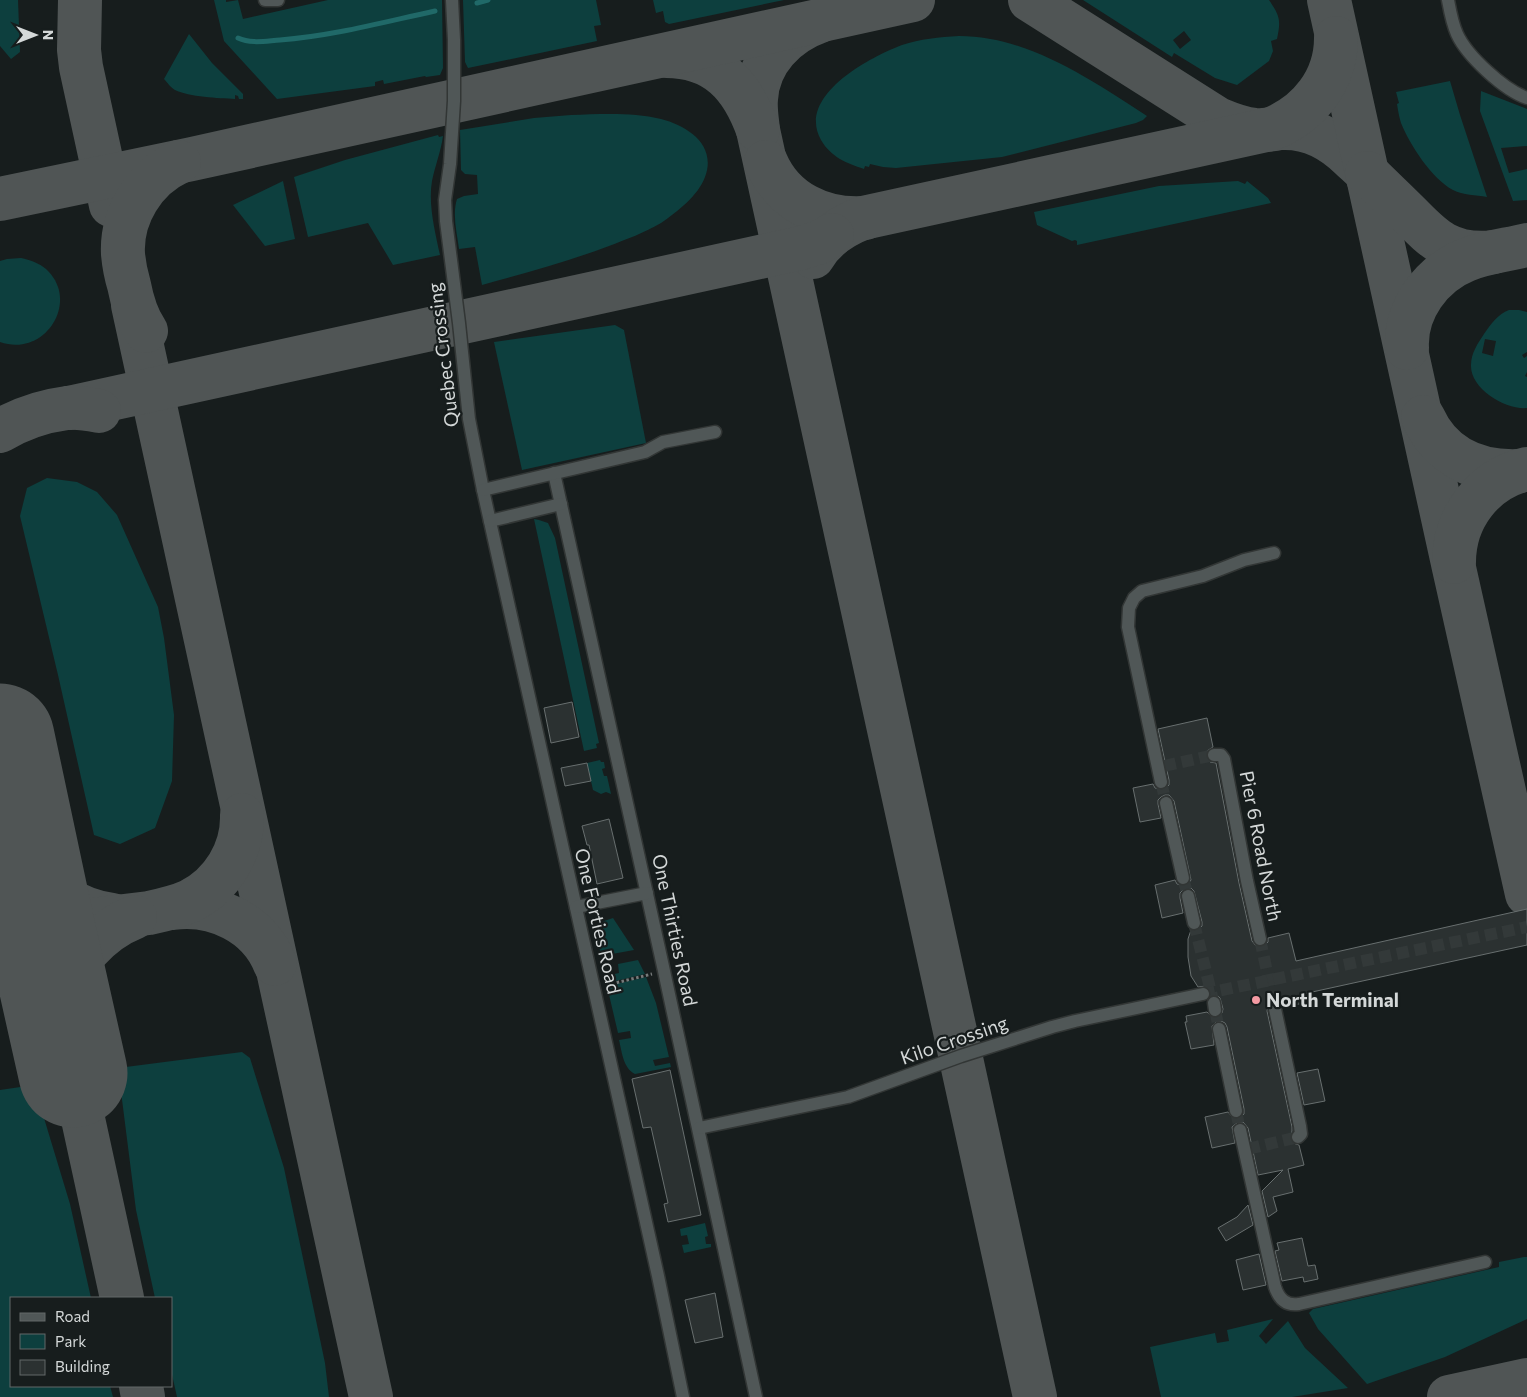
<svg xmlns="http://www.w3.org/2000/svg" width="1527" height="1397" font-family="Commissioner,sans-serif">
<style>
.green{fill:#0d3f3e;fill-rule:evenodd}
.lines{fill:none;stroke-linecap:round;stroke-linejoin:round}
.stream{stroke:#206968;stroke-width:5}
.taxiway{stroke:#505555;stroke-width:44}
.runway{stroke:#505555;stroke-width:109}
.building{fill:#2b3131;stroke:#686f6f}
.minor-tunnel{stroke:#333939;stroke-width:12;stroke-dasharray:12 6;stroke-linecap:butt}
.minor-casing{stroke:#323635;stroke-width:15}
.path{stroke:#767b7b;stroke-width:3;stroke-dasharray:2.5 2.5;stroke-linecap:butt}
.minor{stroke:#505757;stroke-width:12}
.poi-dot{fill:#f49aa3;stroke:#171d1d;stroke-width:2}
.labels{text-anchor:middle;stroke-width:4.5;stroke-linejoin:round;paint-order:stroke}
.street-label{font-size:19px;fill:#d4d8d8;stroke:#171d1d}
.poi-label{font-size:19px;font-weight:bold;fill:#d4d8d8;stroke:#171d1d;text-anchor:start}
</style>
<rect width="100%" height="100%" fill="#171d1d"/>
<g class="green">
<polygon points="0,0 18,0 20,52 11,59 0,46"/>
<polygon points="214,0 226,0 226,2 238,0 243,19 328,0 442,0 443,68 440,75 426,77 425,76 384,84 383,80 375,82 375,86 277,99 224,41"/>
<polygon points="463,0 596,0 601,25 594,26 597,41 468,68 465,62"/>
<polygon points="653,0 784,0 669,24 665,22 663,11 656,13"/>
<path d="M1083,0H1269C1280,16 1281,20 1277,39L1271,41L1273,51L1269,61L1237,85L1215,78L1174,53L1172,57ZM1184,31L1191,40L1180,49L1173,40Z"/>
<path d="M189,34L212,63L243,94V99H239L238,96L235,95V99C219,98 189,97 175,90C171,88 167,82 164,79Z"/>
<path d="M959,36C1028,36 1091,80 1147,116L1143,120L1136,123L1002,157L896,168L883,167L870,164L869,167L865,166L864,169C846,163 831,157 821,140C796,96 870,57 902,45C920,39 939,37 959,36Z"/>
<path d="M1450,81L1460,115L1487,197C1476,195 1463,195 1453,190C1432,179 1410,145 1401,123C1399,117 1398,110 1397,104L1399,103L1396,92Z"/>
<polygon points="1481,91 1527,109 1527,146 1501,148 1509,173 1527,169 1527,200 1513,201 1480,111"/>
<path d="M571,115C600,114 633,112 661,119C688,126 717,145 705,177C698,196 677,212 661,223C644,233 627,239 609,246C566,262 526,273 482,285L475,247L459,249C457,233 452,215 457,199L464,196L478,194L477,175L465,174L461,170L460,130L534,118Z"/>
<path d="M438,135L439,137L443,136C441,151 435,166 432,181C428,204 435,232 440,255L393,265L368,223L308,237L294,177L345,160Z"/>
<polygon points="283,181 295,239 265,246 233,205"/>
<polygon points="1238,181 1245,184 1247,181 1268,198 1271,203 1077,245 1077,241 1075,240 1072,241 1037,225 1034,212 1159,186"/>
<path d="M21,258C30,260 39,263 46,269C81,301 45,358 0,342V261L7,259Z"/>
<path d="M1509,310H1519L1527,312V352L1522,355L1524,358L1527,356V372L1525,376L1527,377V408C1506,410 1470,389 1471,365C1471,353 1478,343 1484,334C1491,324 1498,314 1509,310ZM1485,339L1496,341L1493,356L1482,353Z"/>
<polygon points="615,325 624,330 646,443 522,470 494,342"/>
<polygon points="47,478 77,482 97,492 117,515 158,607 164,638 174,715 172,781 155,828 120,844 94,835 58,675 20,516 27,488"/>
<polygon points="534,519 539,520 548,523 555,538 599,743 596,744 597,748 584,751"/>
<polygon points="600,760 601,762 604,762 605,768 602,769 604,776 607,776 611,794 606,792 601,794 593,790 587,763"/>
<polygon points="613,918 634,950 601,956 596,932 604,921"/>
<polygon points="638,960 645,974 607,983 606,976 619,973 618,964"/>
<path d="M646,977L656,1003L669,1057L653,1060L655,1066L670,1063L671,1067L635,1074C623,1068 622,1052 619,1040L631,1038L630,1031L618,1033L607,986Z"/>
<polygon points="242,1052 250,1058 284,1168 325,1363 329,1397 177,1397 171,1370 171,1298 155,1298 136,1210 118,1068"/>
<polygon points="34,1085 70,1204 91,1298 11,1298 11,1386 110,1386 113,1397 0,1397 0,1090"/>
<polygon points="705,1223 708,1236 705,1237 706,1244 711,1244 711,1247 684,1253 682,1245 689,1244 687,1235 681,1236 680,1229"/>
<polygon points="1524,1257 1527,1257 1527,1319 1445,1357 1367,1384 1318,1329 1309,1313 1313,1309 1499,1267 1499,1262"/>
<polygon points="1273,1319 1259,1336 1266,1344 1288,1321 1305,1348 1348,1388 1292,1397 1161,1397 1150,1347 1215,1333 1217,1343 1229,1341 1227,1330"/>
</g>
<g class="lines">
<g class="stream">
<polyline points="477,3 488,0"/>
<path d="M238,38C251,44 265,41 280,40C333,36 384,22 435,11"/>
</g>
<g class="taxiway">
<polyline points="80,0 79,50 81,67 111,205"/>
<path d="M1030,0L1218,119C1230,124 1243,129 1255,130C1264,131 1273,129 1282,128C1309,127 1332,139 1351,158C1359,166 1366,169 1369,181"/>
<polyline points="1329,0 1454,568 1527,894"/>
<path d="M820,21C786,33 758,61 756,99C755,109 757,120 758,130L1035,1397"/>
<path d="M666,56C716,56 742,85 758,130"/>
<path d="M766,162C783,202 823,221 865,218"/>
<path d="M1367,173C1381,187 1395,200 1409,214C1420,225 1431,237 1444,244C1459,252 1478,254 1494,252"/>
<polyline points="0,199 192,159 913,0"/>
<path d="M813,257C824,238 842,226 863,218L1271,129C1309,114 1336,80 1336,38"/>
<polyline points="133,305 371,1397"/>
<path d="M146,331C136,316 132,301 129,285C126,275 124,265 123,254C121,216 144,178 179,162"/>
<path d="M1407,348C1405,310 1431,274 1466,260C1485,252 1507,250 1527,245"/>
<polyline points="69,408 801,248 820,242 832,235"/>
<path d="M1423,417C1441,457 1477,473 1520,471"/>
<path d="M0,431C20,419 44,411 67,408C77,407 89,409 99,411"/>
<path d="M1454,562C1454,518 1483,479 1527,469"/>
<path d="M15,810C19,826 21,843 29,858C45,890 78,911 113,915"/>
<path d="M0,892C13,872 19,848 17,824"/>
<path d="M172,908C214,902 259,923 275,964"/>
<path d="M0,931L149,913C163,910 177,907 190,901C222,885 243,851 242,815"/>
<path d="M0,956C34,978 51,1000 64,1038"/>
<path d="M67,1045C65,1031 63,1016 64,1002C69,963 100,931 135,917"/>
<polyline points="73,1073 122,1298"/>
<polyline points="141,1386 143,1397"/>
<polyline points="1449,1397 1527,1380"/>
</g>
<polyline class="runway" points="0,738 40,926 73,1073"/>
</g>
<g class="building">
<polygon points="572,702 579,737 551,743 544,708"/>
<polygon points="1207,718 1213,747 1207,751 1206,755 1210,762 1216,763 1239,883 1252,941 1257,947 1261,947 1265,945 1268,942 1268,938 1289,933 1296,961 1527,909 1527,945 1303,994 1304,1003 1283,1007 1281,1003 1277,1001 1273,1001 1269,1003 1267,1011 1292,1127 1292,1131 1290,1139 1293,1143 1299,1145 1304,1165 1288,1169 1293,1192 1273,1197 1277,1211 1268,1217 1262,1191 1283,1170 1258,1175 1248,1128 1243,1122 1238,1122 1232,1127 1235,1143 1212,1148 1205,1117 1228,1112 1233,1118 1238,1119 1244,1114 1244,1109 1227,1027 1225,1023 1221,1021 1217,1021 1212,1026 1214,1045 1191,1049 1185,1022 1187,1022 1186,1016 1207,1012 1212,1017 1217,1018 1222,1013 1223,1009 1220,998 1217,995 1211,996 1209,989 1206,986 1198,987 1191,976 1188,957 1188,939 1191,930 1195,931 1199,929 1202,926 1202,922 1194,891 1191,888 1187,888 1183,890 1180,893 1180,898 1183,913 1162,918 1155,885 1175,880 1177,884 1184,886 1188,884 1191,880 1174,801 1169,795 1165,795 1161,797 1158,800 1158,804 1161,818 1140,822 1133,788 1153,784 1155,788 1162,790 1166,788 1169,785 1169,780 1158,729"/>
<polygon points="587,763 591,781 565,786 561,768"/>
<polygon points="609,819 623,878 597,884 589,845 587,845 582,826"/>
<polygon points="1318,1069 1325,1101 1304,1105 1297,1073"/>
<polygon points="670,1070 701,1215 668,1222 664,1204 668,1203 651,1127 643,1128 632,1079"/>
<polygon points="1248,1205 1253,1225 1226,1241 1218,1228 1237,1217"/>
<polygon points="1302,1238 1308,1266 1315,1265 1318,1279 1304,1282 1303,1277 1282,1281 1275,1251 1279,1250 1277,1243"/>
<polygon points="1259,1254 1266,1285 1243,1290 1236,1260"/>
<polygon points="715,1293 723,1337 695,1343 685,1300"/>
</g>
<g class="lines">
<g class="minor-tunnel">
<polyline points="1164,766 1214,755"/>
<polyline points="1161,782 1166,803"/>
<polyline points="1183,878 1188,896"/>
<polyline points="1194,923 1213,1000"/>
<polyline points="1260,939 1275,1009"/>
<polyline points="1203,994 1527,927"/>
<polyline points="1215,1010 1219,1029"/>
<polyline points="1236,1111 1240,1130"/>
<polyline points="1248,1149 1298,1137"/>
</g>
<defs>
<g id="minor">
<polyline points="265,0 278,0"/>
<polyline points="452,0 454,40 454,101 450,164 445,200 446,221 459,323 469,419 483,490 658,1276 683,1397"/>
<path d="M1448,0C1450,11 1452,23 1457,34C1467,56 1504,90 1527,98"/>
<polyline points="554,473 664,971 756,1397"/>
<polyline points="483,490 645,452 663,442 715,432"/>
<polyline points="490,521 561,504"/>
<polyline points="1214,755 1221,755 1224,759 1247,881 1260,939"/>
<polyline points="1161,782 1128,627 1129,608 1134,598 1142,591 1203,576 1244,560 1274,553"/>
<polyline points="1166,803 1183,878"/>
<polyline points="1188,896 1194,923"/>
<polyline points="576,907 647,893"/>
<polyline points="1214,1003 1215,1010"/>
<polyline points="1275,1009 1300,1126 1301,1134 1298,1137"/>
<polyline points="1219,1029 1236,1111"/>
<polyline points="699,1128 848,1097 961,1056 1052,1027 1075,1021 1203,994"/>
<path d="M1240,1130L1275,1287C1279,1299 1286,1306 1299,1304L1485,1262"/>
</g>
</defs>
<use href="#minor" class="minor-casing"/>
<polyline class="path" points="607,985 652,974"/>
<use href="#minor" class="minor"/>
</g>
<circle class="poi-dot" cx="1256" cy="1000" r="5"/>
<g class="labels">
<g class="street-label">
<text transform="translate(443 355) rotate(-97)" y="7">Quebec Crossing</text>
<text transform="translate(1261 846) rotate(79)" y="7">Pier 6 Road North</text>
<text transform="translate(598 921) rotate(77)" y="7">One Forties Road</text>
<text transform="translate(675 930) rotate(78)" y="7">One Thirties Road</text>
<text transform="translate(954 1040) rotate(-19)" y="7">Kilo Crossing</text>
</g>
<g class="poi-label">
<text x="1266" y="1007">North Terminal</text>
</g>
</g>
<rect x="10" y="1297" width="162" height="90" fill="#171d1d" stroke="#636868"/>
<rect x="20" y="1313" width="25" height="8" fill="#505757" stroke="#636868"/>
<text x="55" y="1322" font-size="15" fill="#d4d8d8">Road</text>
<rect x="20" y="1334" width="25" height="15" fill="#0d3f3e" stroke="#636868"/>
<text x="55" y="1347" font-size="15" fill="#d4d8d8">Park</text>
<rect x="20" y="1360" width="25" height="15" fill="#2b3131" stroke="#636868"/>
<text x="55" y="1372" font-size="15" fill="#d4d8d8">Building</text>
<g transform="translate(35 35) rotate(90)" stroke="#171d1d" stroke-width="4" paint-order="stroke">
<path d="M0-4L9 19L0 12L-9 19Z" fill="#d4d8d8"/>
<text y="-8" font-size="14" font-weight="bold" text-anchor="middle" fill="#d4d8d8">N</text>
</g>
</svg>
